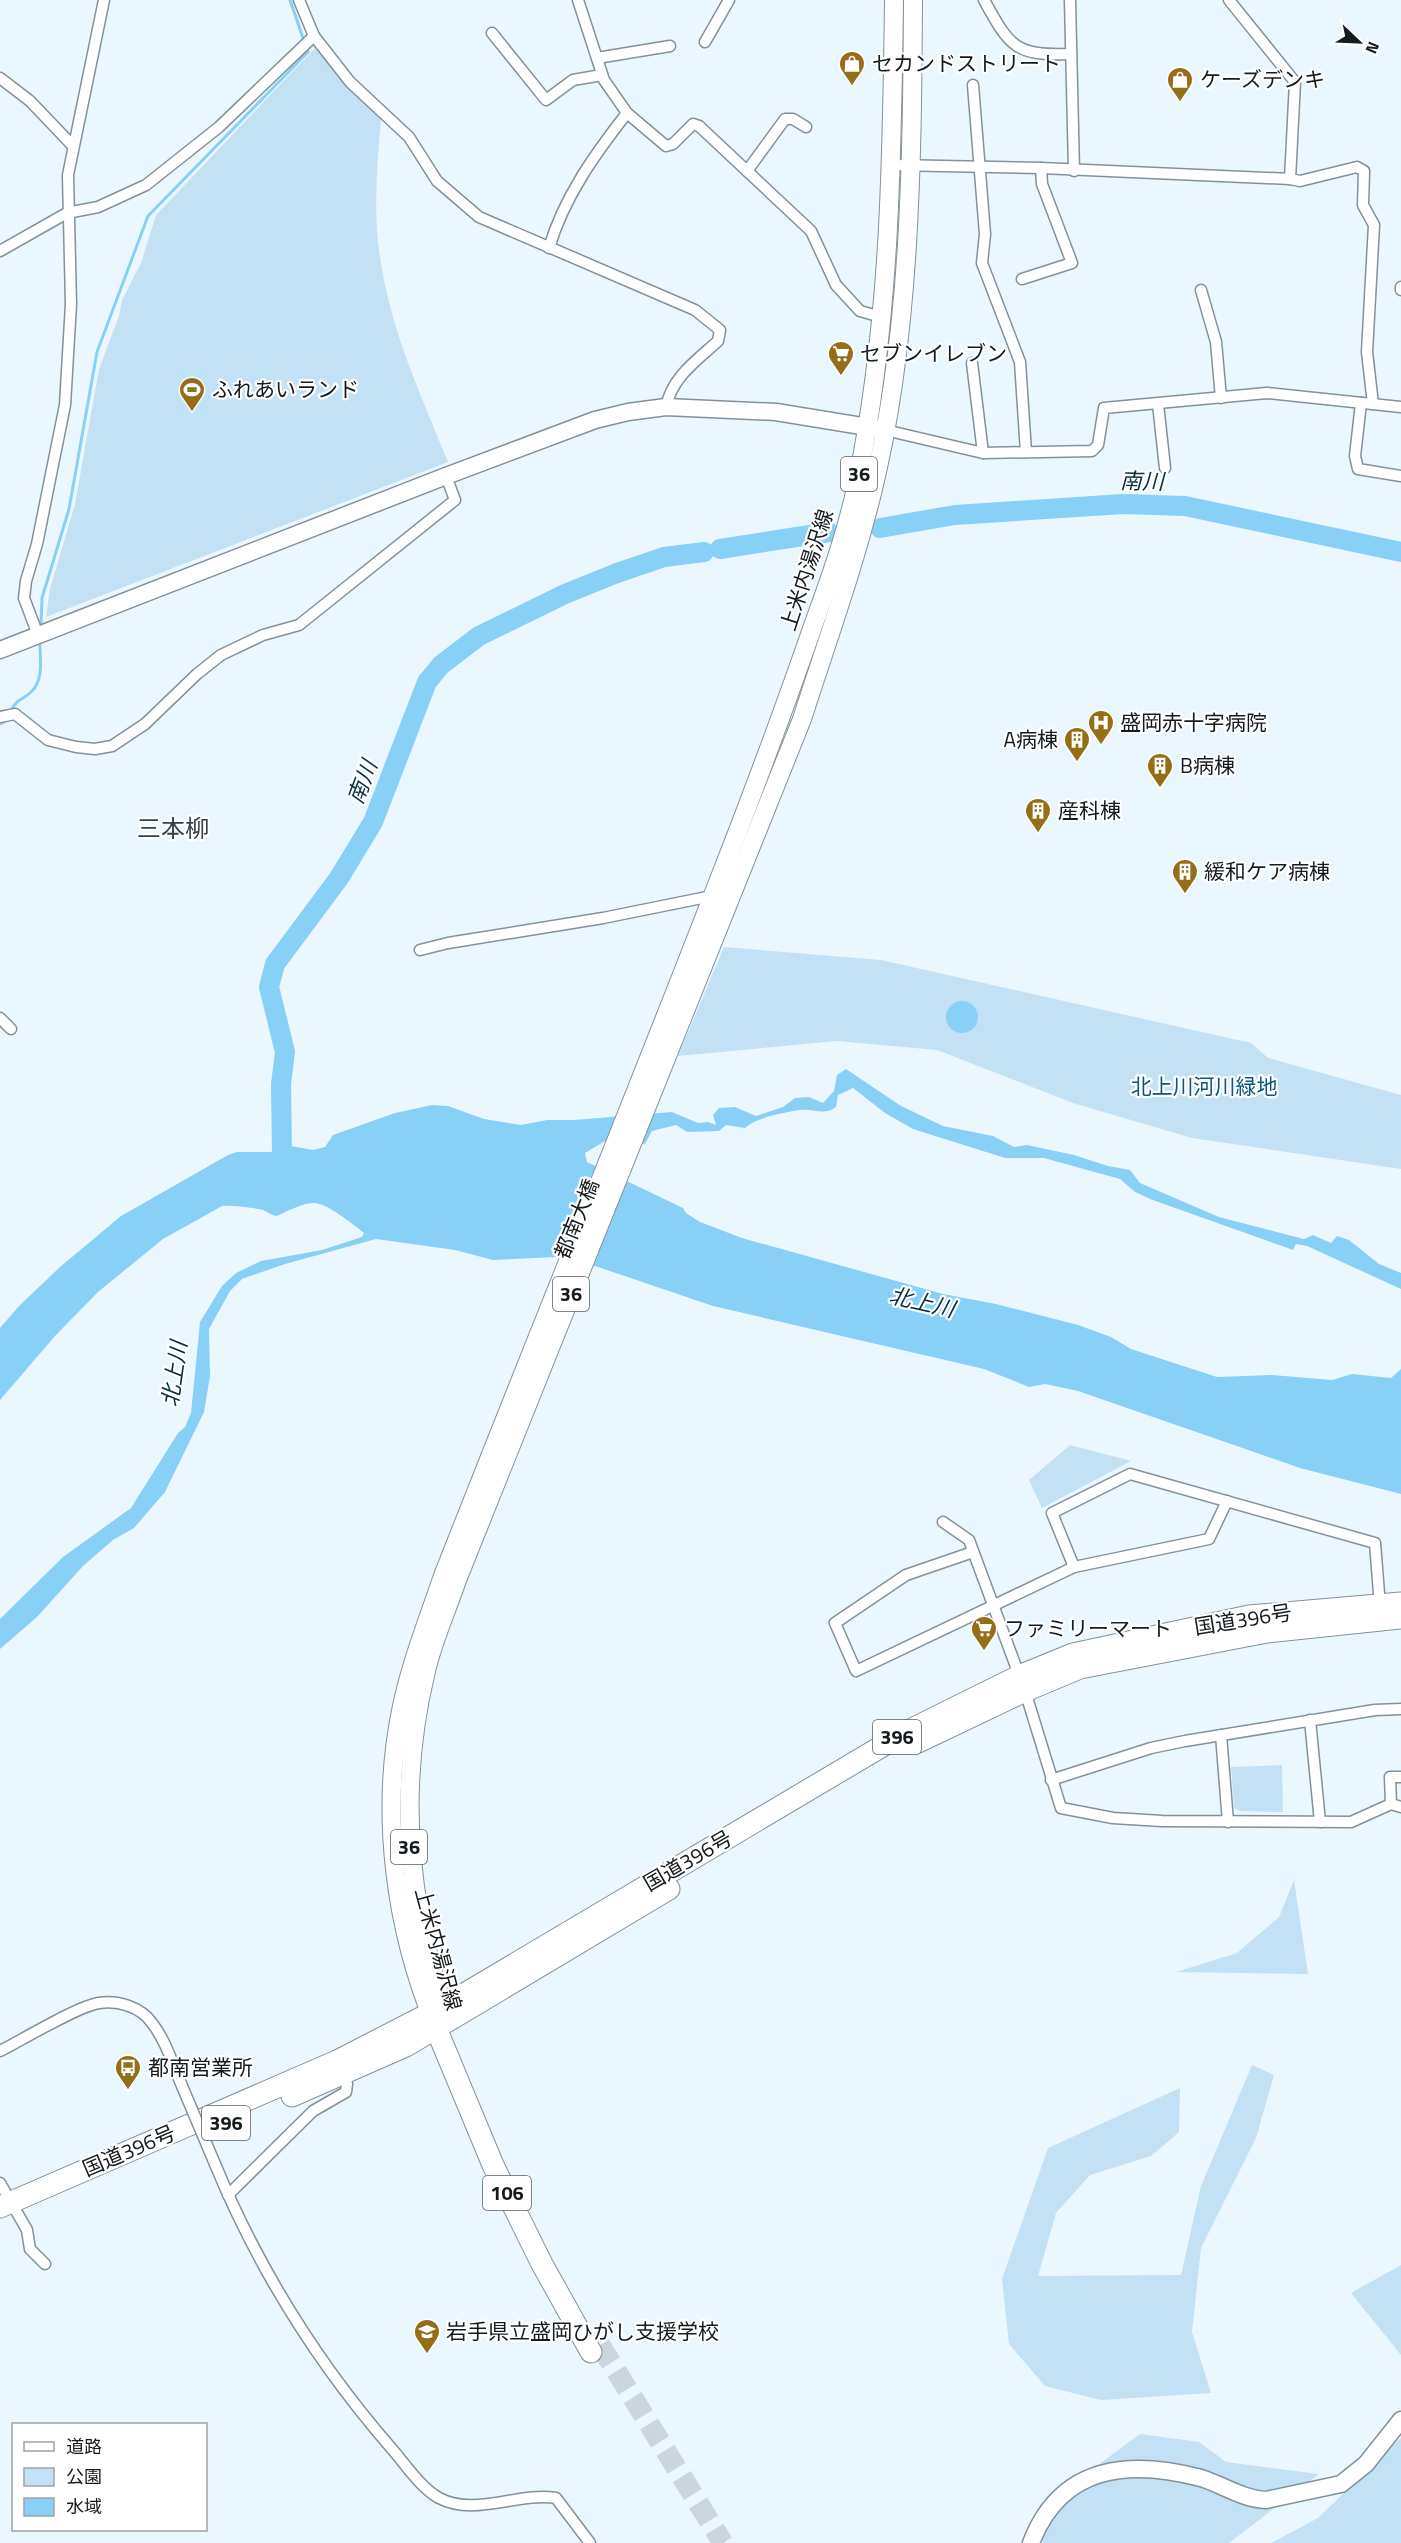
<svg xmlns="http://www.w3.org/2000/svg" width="1401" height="2543" font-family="'Titillium Web','Noto Sans JP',sans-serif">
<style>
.green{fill:#c2e1f4}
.water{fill:#89d0f7}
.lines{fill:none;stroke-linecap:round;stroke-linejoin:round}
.stream{stroke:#89d0f7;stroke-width:3}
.river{stroke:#89d0f7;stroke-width:20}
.highway-tunnel{stroke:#cbd6dc;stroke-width:21;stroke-dasharray:21 10;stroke-linecap:butt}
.street-casing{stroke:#839199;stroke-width:13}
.secondary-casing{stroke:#839199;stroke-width:19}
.primary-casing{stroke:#839199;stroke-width:20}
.highway-casing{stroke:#839199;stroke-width:23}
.street{stroke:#fff;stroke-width:10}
.secondary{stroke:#fff;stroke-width:16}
.primary{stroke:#fff;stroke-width:18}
.highway{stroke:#fff;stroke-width:21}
.street-bridge-casing{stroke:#839199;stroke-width:13;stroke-linecap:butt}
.street-bridge{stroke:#fff;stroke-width:10}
.labels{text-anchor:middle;stroke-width:4.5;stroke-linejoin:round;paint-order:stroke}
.shield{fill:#fff;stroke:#5b5f61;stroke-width:1.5}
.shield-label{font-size:20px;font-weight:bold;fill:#151a1d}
.poi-label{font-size:21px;fill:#151a1d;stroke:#fff;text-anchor:start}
.street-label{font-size:21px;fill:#151a1d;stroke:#fff}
.park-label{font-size:21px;fill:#0a5777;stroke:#fff}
.water-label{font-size:22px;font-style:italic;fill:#032f42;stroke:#fff}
.quarter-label{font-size:24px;fill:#354148;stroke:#fff}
</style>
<rect width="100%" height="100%" fill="#ebf7fe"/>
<g class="green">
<path d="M315,48L381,119C377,165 373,211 380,257C390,329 421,395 448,462L46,617L50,589L75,504L99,369L119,316L122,300L141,263L156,215Z"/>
<polygon points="724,947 881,960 1251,1043 1268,1058 1401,1095 1401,1169 1192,1138 1073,1103 937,1050 837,1041 678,1056"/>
<polygon points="1070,1445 1131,1461 1042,1508 1029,1480"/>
<polygon points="1282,1765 1283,1812 1240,1811 1234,1808 1231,1767"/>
<polygon points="1294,1880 1308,1974 1176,1972 1237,1953 1279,1917"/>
<polygon points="1252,2065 1274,2075 1256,2138 1201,2248 1192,2332 1211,2393 1101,2400 1045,2386 1009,2344 1002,2279 1048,2148 1180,2088 1179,2132 1151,2156 1090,2175 1056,2213 1038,2276 1181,2275 1201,2186"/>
<polygon points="1401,2265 1401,2355 1351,2293"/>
<polygon points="1140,2434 1199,2442 1226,2462 1319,2474 1229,2543 1044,2543 1037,2532 1102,2462"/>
<polygon points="1401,2438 1401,2543 1271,2543 1318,2518"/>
</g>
<g class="water">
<circle cx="962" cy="1017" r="16"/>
<path d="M846,1069L901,1106L943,1126L993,1136L1014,1147L1027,1145L1074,1155L1108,1166L1130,1170L1140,1183L1219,1217L1304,1239L1313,1235L1331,1243L1337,1236L1349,1240L1379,1264L1401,1273V1289L1307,1246L1296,1244L1293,1250L1150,1199L1135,1192L1120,1179L1044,1158H1005L913,1129L885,1113L853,1088L838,1095L836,1107C825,1116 811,1108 799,1110C783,1113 757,1117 745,1128L726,1125L719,1131L687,1132L676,1125L652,1131L645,1144L605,1141L585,1153L587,1162L683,1208L686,1213L700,1222L742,1238L943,1294L996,1304L1078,1325L1111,1337L1131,1349L1217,1377L1272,1375L1332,1380L1352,1374L1391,1378L1401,1369V1494L1300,1468L1078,1391L1045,1384L1029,1387L984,1369L713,1306L598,1267L557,1257L493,1260L455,1250L376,1239L285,1264L242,1279L230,1291L209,1329L210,1376L204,1412L165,1492L134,1528L113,1540L83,1566L37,1617L0,1649V1619L63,1557L131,1508L178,1433L185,1427L191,1413L200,1322L222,1286L236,1273L261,1261L322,1250L362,1237L364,1233C354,1225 327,1203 314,1203C303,1203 287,1211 277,1216C271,1215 268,1212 263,1210C257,1208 228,1205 222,1206L163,1239L98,1292L55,1336L0,1400V1328L19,1306L60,1267L121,1216L228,1155L237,1152H272L291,1146L313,1150L325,1147L333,1135L395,1113L432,1105L448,1106L484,1119L521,1125L547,1120H574L672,1112L698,1123L708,1122L716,1125L713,1115L719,1108L735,1107L756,1116L783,1107L795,1098L809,1097L823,1103L834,1091L837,1075Z"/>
</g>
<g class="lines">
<g class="stream">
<polyline points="290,0 304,41"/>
<polyline points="41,624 42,598 69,509 97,352 148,216 308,52 306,47"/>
<path d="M11,711C16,699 23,700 31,692C44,680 40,660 40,645"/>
<polyline points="0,724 8,720"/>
</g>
<g class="river">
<polyline points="880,528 955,515 1123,504 1185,506 1401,552"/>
<polyline points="720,549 829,532"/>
<polyline points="277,1173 282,1155 281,1084 285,1052 269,987 275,964 339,878 373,822 427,682 441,665 479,636 565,594 617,573 664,557 704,552"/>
</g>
<polyline class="highway-tunnel" points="600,2345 723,2543"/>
<defs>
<g id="street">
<path d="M299,0L314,36L350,82L409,137L437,181L479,217L695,310L720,330L718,341C696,361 672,377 666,407"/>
<path d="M984,0C1010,47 1015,56 1071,54"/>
<polyline points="1070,0 1074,171"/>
<polyline points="492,33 546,100 573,80 602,75"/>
<polyline points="705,42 729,0"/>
<polyline points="597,58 670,46"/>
<polyline points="0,78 30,101 72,145"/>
<polyline points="973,85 985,234 982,263 1020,362 1026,452"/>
<polyline points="627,113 666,146 673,144 693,124 699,126 811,231 836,285 860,311 881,317"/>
<polyline points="892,165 1041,168 1290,179 1295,82 1229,0"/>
<polyline points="747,171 785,119 793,119 806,127"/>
<polyline points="1290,179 1300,181 1357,167 1364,171 1363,205 1374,225 1367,352 1373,404"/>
<path d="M549,248C564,197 595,154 627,113L604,80L578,0"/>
<polyline points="0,251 67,213 98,207 146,185 219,127 314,36"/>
<polyline points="1022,279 1072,263 1042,184 1041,168"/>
<polyline points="1401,287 1401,290"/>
<polyline points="1201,290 1216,342 1221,398"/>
<polyline points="972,363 983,453"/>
<polyline points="1361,403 1355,456 1358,469 1401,476"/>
<polyline points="1158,404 1165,468"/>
<polyline points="885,430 983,453 1092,451 1098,445 1104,408 1267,393 1401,407"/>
<polyline points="38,635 24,598 26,581 37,544 65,405 71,304 68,175 104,0"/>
<polyline points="0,717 15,714 48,740 76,747 95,749 112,746 145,724 197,674 221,655 263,635 299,625 455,500 446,476"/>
<polyline points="420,950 448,943 603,918 712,896"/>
<polyline points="0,1018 11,1029"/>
<polyline points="943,1522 969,1540 1025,1691 1061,1808 1113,1818 1162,1821 1351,1822 1391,1804 1401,1807"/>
<polyline points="973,1552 906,1575 835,1623 856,1671 1074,1567 1209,1539 1227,1501"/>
<polyline points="1074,1567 1052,1513 1130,1474 1375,1543 1380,1606"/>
<polyline points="1310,1720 1320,1822"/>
<polyline points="1221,1735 1228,1822"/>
<polyline points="1051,1780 1151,1748 1185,1741 1375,1710 1401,1709"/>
<polyline points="1391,1804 1390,1777 1401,1777"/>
<path d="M0,2051C22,2040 78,2006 99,2003C118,2000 141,2007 152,2023C166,2041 173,2065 182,2086"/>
<path d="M215,2164C258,2268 318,2364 392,2449C406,2465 421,2488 439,2498C475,2517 518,2492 556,2498L590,2543"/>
<polyline points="0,2183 27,2230 30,2249 45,2264"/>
<polyline points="228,2195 313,2111 346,2092 347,2084 343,2071"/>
</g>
<g id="secondary">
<polyline points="0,650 446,476 595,420 628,412 666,407 776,412 880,429"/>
<path d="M1031,2543C1061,2465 1128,2459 1201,2478C1223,2485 1243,2499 1266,2500L1341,2484L1366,2464L1401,2420"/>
</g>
<g id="primary">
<path d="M448,2020C407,1905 397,1790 426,1671C433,1640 447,1610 457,1580L802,719C826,644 853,570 872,493C911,336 912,161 913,0"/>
<path d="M435,2025C395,1928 380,1814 401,1711C410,1665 428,1620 443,1576C535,1341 631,1108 722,872C754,790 785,707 814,623C830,579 846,534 856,488C890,327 892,164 894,0"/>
</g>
<g id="highway">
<polyline points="918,1742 1025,1691 1080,1668 1267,1632 1401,1618"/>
<polyline points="436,2028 493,2165 542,2264 591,2352"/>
<polyline points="292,2096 406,2046 669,1889"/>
<polyline points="0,2207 337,2061 444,2006 906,1732 1019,1676 1073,1654 1249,1616 1401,1603"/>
</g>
</defs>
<use href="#street" class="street-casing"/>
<use href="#secondary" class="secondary-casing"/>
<use href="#primary" class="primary-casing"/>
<use href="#highway" class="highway-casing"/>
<use href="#street" class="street"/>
<use href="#secondary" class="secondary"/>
<use href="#primary" class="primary"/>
<use href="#highway" class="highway"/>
<defs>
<polyline id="street-bridge" points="182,2086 215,2164"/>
</defs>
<use href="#street-bridge" class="street-bridge-casing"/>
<use href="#street-bridge" class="street-bridge"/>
</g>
<defs>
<symbol id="shop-pin" viewBox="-11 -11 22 30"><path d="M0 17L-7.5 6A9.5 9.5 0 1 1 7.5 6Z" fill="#946f17" stroke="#fff"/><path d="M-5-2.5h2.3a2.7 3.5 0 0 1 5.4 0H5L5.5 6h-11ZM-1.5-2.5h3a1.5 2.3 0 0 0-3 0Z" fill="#fff"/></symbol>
<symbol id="supermarket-pin" viewBox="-11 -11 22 30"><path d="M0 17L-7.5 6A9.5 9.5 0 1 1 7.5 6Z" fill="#946f17" stroke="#fff"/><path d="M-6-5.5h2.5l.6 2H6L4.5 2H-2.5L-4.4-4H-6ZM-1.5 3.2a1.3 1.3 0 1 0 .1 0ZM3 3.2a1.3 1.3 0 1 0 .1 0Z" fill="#fff"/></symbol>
<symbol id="stadium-pin" viewBox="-11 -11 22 30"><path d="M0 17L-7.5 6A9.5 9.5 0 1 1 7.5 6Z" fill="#946f17" stroke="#fff"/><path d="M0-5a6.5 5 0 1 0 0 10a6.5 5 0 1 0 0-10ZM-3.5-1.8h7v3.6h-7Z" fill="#fff"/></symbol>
<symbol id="hospital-pin" viewBox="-11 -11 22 30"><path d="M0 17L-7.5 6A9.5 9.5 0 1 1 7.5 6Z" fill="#946f17" stroke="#fff"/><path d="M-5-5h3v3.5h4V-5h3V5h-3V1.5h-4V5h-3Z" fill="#fff"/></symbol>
<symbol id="building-pin" viewBox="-11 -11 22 30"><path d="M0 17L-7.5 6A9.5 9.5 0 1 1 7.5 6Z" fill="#946f17" stroke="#fff"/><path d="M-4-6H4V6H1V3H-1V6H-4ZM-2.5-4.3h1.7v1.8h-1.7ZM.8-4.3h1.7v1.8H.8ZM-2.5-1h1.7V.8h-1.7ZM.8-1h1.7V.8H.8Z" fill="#fff"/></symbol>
<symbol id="bus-pin" viewBox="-11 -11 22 30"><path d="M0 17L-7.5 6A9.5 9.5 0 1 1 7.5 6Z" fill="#946f17" stroke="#fff"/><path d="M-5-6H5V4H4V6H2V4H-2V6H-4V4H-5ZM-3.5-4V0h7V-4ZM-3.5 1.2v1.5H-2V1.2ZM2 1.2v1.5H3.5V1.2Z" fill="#fff"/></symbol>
<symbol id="school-pin" viewBox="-11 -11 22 30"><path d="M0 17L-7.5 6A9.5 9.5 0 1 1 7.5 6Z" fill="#946f17" stroke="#fff"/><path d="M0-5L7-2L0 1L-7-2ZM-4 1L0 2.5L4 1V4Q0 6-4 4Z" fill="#fff"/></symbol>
</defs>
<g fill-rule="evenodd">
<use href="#shop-pin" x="837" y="49" width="30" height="40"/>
<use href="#shop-pin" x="1165" y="65" width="30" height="40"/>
<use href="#supermarket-pin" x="826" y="339" width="30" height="40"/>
<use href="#stadium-pin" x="177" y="375" width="30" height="40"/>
<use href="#hospital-pin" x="1086" y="708" width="30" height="40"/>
<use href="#building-pin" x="1062" y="725" width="30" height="40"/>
<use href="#building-pin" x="1145" y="751" width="30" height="40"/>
<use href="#building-pin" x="1023" y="796" width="30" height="40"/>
<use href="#building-pin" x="1170" y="857" width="30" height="40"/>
<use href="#supermarket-pin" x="969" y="1614" width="30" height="40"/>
<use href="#bus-pin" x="113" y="2053" width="30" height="40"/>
<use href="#school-pin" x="412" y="2317" width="30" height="40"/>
</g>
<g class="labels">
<g class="shield">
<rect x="841" y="457" width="36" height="34" rx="4.5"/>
<rect x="553" y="1277" width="36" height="34" rx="4.5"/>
<rect x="873" y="1720" width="48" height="34" rx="4.5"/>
<rect x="391" y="1830" width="36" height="34" rx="4.5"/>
<rect x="202" y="2106" width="48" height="34" rx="4.5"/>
<rect x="483" y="2176" width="48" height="34" rx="4.5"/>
</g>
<g class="shield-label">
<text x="859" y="481">36</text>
<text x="571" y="1301">36</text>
<text x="897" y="1744">396</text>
<text x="409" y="1854">36</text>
<text x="226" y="2130">396</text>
<text x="507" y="2200">106</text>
</g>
<g class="poi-label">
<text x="872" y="71">セカンドストリート</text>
<text x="1200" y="87">ケーズデンキ</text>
<text x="860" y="361">セブンイレブン</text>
<text x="212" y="397">ふれあいランド</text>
<text x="1120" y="730">盛岡赤十字病院</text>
<text x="1058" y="747" text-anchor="end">A病棟</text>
<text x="1180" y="773">B病棟</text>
<text x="1058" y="818">産科棟</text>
<text x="1204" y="879">緩和ケア病棟</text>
<text x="1004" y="1636">ファミリーマート</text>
<text x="148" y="2075">都南営業所</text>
<text x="446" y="2339">岩手県立盛岡ひがし支援学校</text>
</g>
<g class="street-label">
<text transform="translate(807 570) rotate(-72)" y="7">上米内湯沢線</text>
<text transform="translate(577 1219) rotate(-68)" y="7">都南大橋</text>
<text transform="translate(1243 1620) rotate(-9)" y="7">国道396号</text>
<text transform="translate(688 1861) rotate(-30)" y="7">国道396号</text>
<text transform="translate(438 1949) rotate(75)" y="7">上米内湯沢線</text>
<text transform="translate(129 2151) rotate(-23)" y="7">国道396号</text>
</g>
<g class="park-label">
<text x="1204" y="1094">北上川河川緑地</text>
</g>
<g class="water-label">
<text transform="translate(1142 481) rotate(1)" y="8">南川</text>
<text transform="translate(362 782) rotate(-69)" y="8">南川</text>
<text transform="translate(922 1302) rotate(13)" y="8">北上川</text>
<text transform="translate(174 1374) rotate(-82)" y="8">北上川</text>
</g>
<g class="quarter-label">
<text x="173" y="837">三本柳</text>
</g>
</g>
<rect x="12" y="2423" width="195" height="108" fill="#ffffff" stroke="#a1a3a5" stroke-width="1.5"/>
<rect x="24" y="2442" width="30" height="9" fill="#ffffff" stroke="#a1a3a5" stroke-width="1.5"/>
<text x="66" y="2453" font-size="18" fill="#151a1d">道路</text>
<rect x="24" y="2468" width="30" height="18" fill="#c2e1f4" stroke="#a1a3a5" stroke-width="1.5"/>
<text x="66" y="2483" font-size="18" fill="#151a1d">公園</text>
<rect x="24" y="2498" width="30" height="18" fill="#89d0f7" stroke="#a1a3a5" stroke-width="1.5"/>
<text x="66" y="2513" font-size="18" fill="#151a1d">水域</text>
<g transform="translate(1359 42) rotate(113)" stroke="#ffffff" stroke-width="4.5" paint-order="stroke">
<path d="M0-4.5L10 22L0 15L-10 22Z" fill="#151a1d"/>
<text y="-9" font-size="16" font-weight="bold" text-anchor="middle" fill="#151a1d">N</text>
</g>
</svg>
